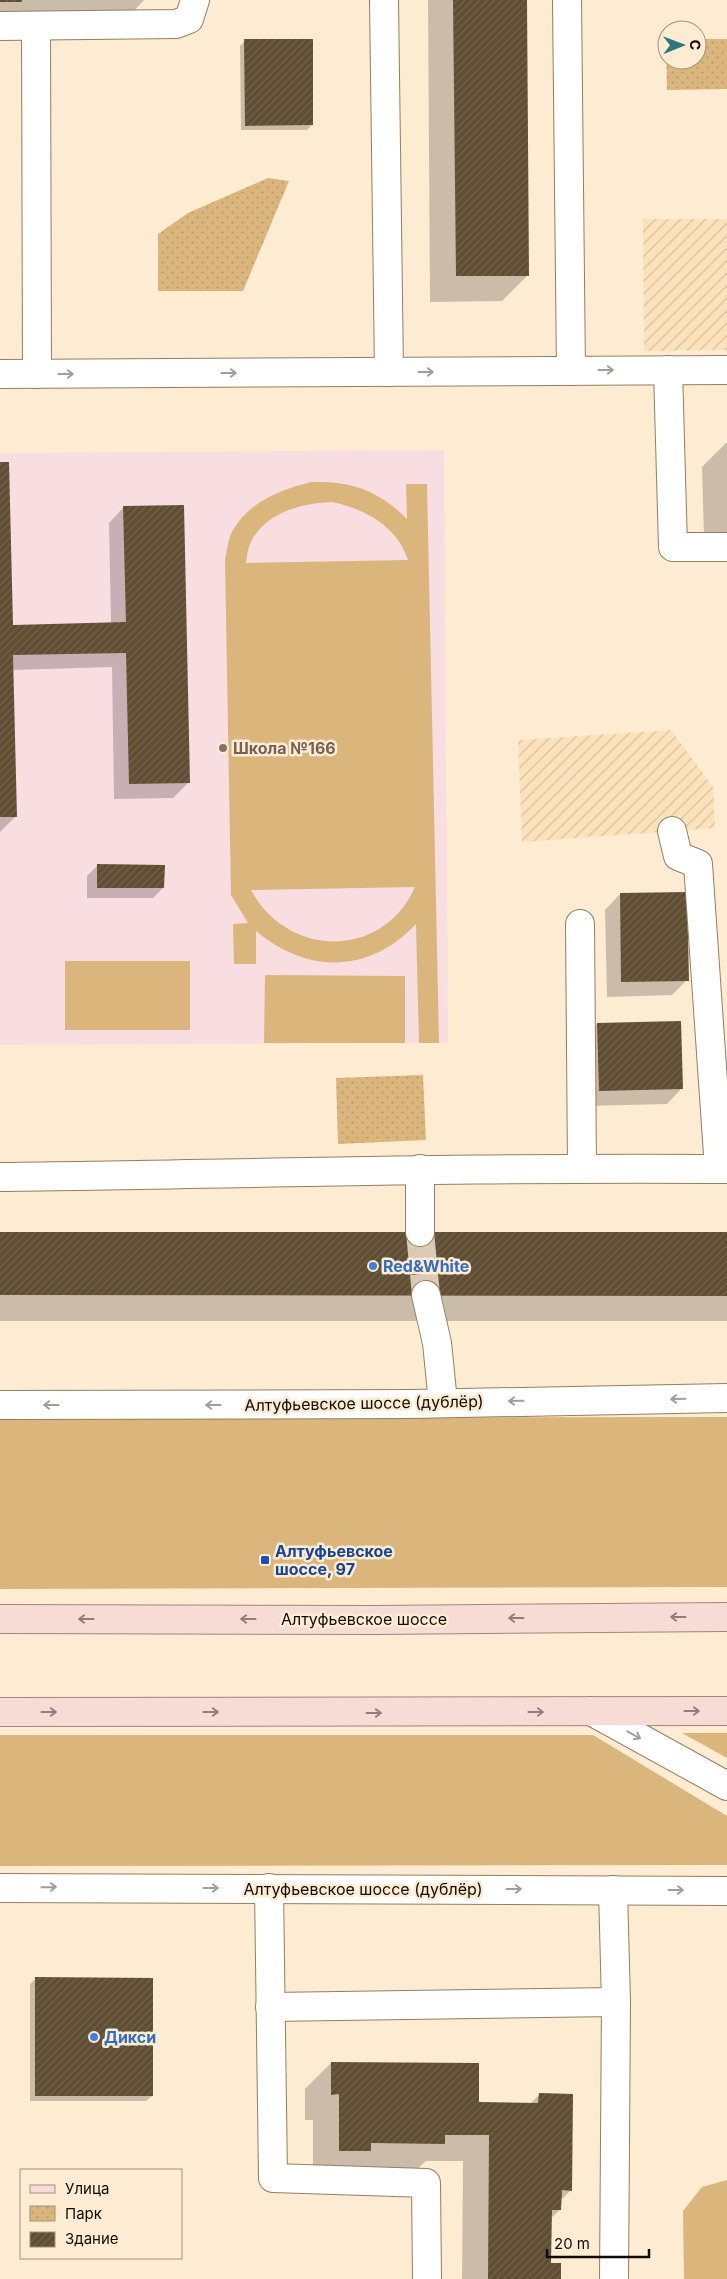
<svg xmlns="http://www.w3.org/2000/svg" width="727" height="2279" font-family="Inter,sans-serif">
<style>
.industrial{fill:url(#industrial-furrows)}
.education{fill:#f8dde1}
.grass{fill:#dab67d;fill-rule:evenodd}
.park{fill:url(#park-dots)}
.shadow{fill:#0003}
.building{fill:url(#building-hatch)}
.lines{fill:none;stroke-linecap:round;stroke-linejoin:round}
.minor-tunnel{stroke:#dacab3;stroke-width:28;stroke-dasharray:28 14;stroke-linecap:butt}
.minor-casing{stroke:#927f61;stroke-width:30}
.major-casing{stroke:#a3837a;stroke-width:30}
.minor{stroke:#fff;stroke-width:28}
.major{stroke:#f7dcd6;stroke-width:28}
.oneway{stroke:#a09d9a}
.oneway2{stroke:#907e77}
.education-dot{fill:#8d6e63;stroke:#fdecd2;stroke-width:2}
.shop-dot{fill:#3f7fe0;stroke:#fdecd2;stroke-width:2}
.transit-dot{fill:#1a4fb4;stroke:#fdecd2;stroke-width:2}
.labels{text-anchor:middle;stroke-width:5;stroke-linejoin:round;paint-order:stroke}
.education-label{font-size:16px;font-weight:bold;fill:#785e54;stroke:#fdecd2;text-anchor:start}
.shop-label{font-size:16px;font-weight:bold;fill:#366cbe;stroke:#fdecd2;text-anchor:start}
.street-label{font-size:16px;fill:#110a02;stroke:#fdecd2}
.transit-label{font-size:16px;font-weight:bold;fill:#164399;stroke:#fdecd2;text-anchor:start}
</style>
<defs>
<pattern id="industrial-furrows" width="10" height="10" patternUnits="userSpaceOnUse" patternTransform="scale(1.25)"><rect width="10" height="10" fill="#fce2bb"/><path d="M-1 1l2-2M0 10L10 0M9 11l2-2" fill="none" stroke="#d7c19f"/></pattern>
<pattern id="park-dots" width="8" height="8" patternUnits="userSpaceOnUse" patternTransform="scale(1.25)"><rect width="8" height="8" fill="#dab67d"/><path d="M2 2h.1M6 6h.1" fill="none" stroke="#ba9b6a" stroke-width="1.8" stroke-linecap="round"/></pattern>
<pattern id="building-hatch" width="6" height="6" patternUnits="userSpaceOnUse" patternTransform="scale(1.25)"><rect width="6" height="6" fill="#5f4e31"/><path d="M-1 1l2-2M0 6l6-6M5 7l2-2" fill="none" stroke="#71634b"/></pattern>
</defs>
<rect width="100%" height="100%" fill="#fdecd2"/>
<g class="industrial">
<polygon points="643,219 727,219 727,350 644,351"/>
<polygon points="671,730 713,787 715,828 522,842 518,740"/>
</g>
<polygon class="education" points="444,450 448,1043 0,1045 0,453"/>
<g class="grass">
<path d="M311,482C352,481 378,490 407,519L406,484H427L439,1043H419L416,924C369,974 307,974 256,931V964H234L233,924L248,923L231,895L225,560C227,551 228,538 233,530C249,502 282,489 311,482ZM332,502C365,509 397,526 408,560L246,563C247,556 248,546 252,540C267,512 303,503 332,502ZM415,887C383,960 287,958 251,890Z"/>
<rect x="65" y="961" width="125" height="69"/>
<polygon points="265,975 405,976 405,1043 264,1043"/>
<polygon points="727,1417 727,1587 0,1589 0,1418"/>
<polygon points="682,1733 727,1733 727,1758"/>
<polygon points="0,1735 593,1735 727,1816 727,1865 0,1866"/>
<polygon points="727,2180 727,2279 684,2279 683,2211 702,2187"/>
</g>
<g class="park">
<polygon points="697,39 727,39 727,89 667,90 666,40 667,60 697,60"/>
<polygon points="268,178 289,181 243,291 158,291 158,234 188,213"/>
<polygon points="423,1075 426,1140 338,1144 336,1078"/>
</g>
<g class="shadow">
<polygon points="0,0 144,0 134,11 0,12"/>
<polygon points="428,0 526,0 528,275 502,301 430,302"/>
<polygon points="245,41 312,125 307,130 241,130 240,46"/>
<polygon points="727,442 727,538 704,538 702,467"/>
<polygon points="0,464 12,626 111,624 109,523 124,507 188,783 173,798 114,799 112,667 12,670 16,816 0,832"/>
<polygon points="98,865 163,888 153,898 87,898 87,876"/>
<polygon points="620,894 687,980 672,995 607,997 605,910"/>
<polygon points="597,1024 682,1088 667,1104 584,1106 582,1039"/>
<polygon points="0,1233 727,1234 727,1321 0,1321"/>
<polygon points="35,1979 152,2096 146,2101 30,2101 30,1984"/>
<polygon points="331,2063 478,2103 530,2104 539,2095 571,2190 560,2201 560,2210 550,2219 550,2264 560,2279 462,2279 463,2161 426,2161 417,2169 313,2176 313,2120 305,2120 305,2089"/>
</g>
<g class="building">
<rect x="0" y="0" width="22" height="2"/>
<polygon points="453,0 527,0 529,276 456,276"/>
<polygon points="244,39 313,39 313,125 245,126"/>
<polygon points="0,462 9,462 13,625 126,622 123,506 184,505 190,783 129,784 126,653 13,655 17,817 0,817"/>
<polygon points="97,864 165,865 164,888 97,888"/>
<polygon points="687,892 689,981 621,982 620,893"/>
<polygon points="681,1021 683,1089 599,1091 597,1023"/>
<polygon points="0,1232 727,1232 727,1296 0,1295"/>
<polygon points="35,1977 153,1978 153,2096 35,2096"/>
<polygon points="331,2062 479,2063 479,2102 538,2103 539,2093 573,2094 572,2191 562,2190 561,2210 552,2210 551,2263 561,2263 561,2279 488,2279 489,2135 445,2135 445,2144 371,2143 371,2151 339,2151 339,2094 331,2095"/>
</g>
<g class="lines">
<polyline class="minor-tunnel" points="420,1232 426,1295"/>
<defs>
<g id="minor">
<polyline points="384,0 389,372"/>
<polyline points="567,0 571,371"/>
<polyline points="0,26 176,24 189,19 195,0"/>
<polyline points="36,26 37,374"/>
<polyline points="668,370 673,547 727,547"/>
<polyline points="0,374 727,370"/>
<polyline points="672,831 678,856 698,864 719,1169"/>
<polyline points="580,924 582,1168"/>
<path d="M0,1177C242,1174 485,1167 727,1169"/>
<polyline points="420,1232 420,1169"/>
<polyline points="426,1295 437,1343 443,1402"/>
<polyline points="0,1405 411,1404 727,1398"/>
<polyline points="591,1711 727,1786"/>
<polyline points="0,1888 727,1891"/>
<polyline points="269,1888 273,2178 426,2183 427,2279"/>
<polyline points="613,1890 616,2002 614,2279"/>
<polyline points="270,2007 616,2002"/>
</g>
<g id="major">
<polyline points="0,1619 376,1620 727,1617"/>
<polyline points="0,1712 727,1711"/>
</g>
</defs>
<use href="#minor" class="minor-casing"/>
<use href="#major" class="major-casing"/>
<use href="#minor" class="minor"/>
<use href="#major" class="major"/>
</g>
<defs><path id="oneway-shaft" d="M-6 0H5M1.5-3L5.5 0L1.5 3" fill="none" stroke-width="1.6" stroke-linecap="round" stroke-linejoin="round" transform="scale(1.25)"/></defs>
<g class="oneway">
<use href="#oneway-shaft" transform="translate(606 370)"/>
<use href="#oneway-shaft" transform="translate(426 372)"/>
<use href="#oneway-shaft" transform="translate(229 373)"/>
<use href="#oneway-shaft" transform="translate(66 374)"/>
<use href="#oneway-shaft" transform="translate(678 1399) rotate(179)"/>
<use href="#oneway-shaft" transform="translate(516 1401) rotate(179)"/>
<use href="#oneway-shaft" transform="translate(51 1405) rotate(180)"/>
<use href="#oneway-shaft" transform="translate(213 1405) rotate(180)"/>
<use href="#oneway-shaft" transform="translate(634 1735) rotate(29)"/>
<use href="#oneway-shaft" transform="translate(49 1887) rotate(-1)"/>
<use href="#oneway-shaft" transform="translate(211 1888)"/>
<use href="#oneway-shaft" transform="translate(514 1889)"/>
<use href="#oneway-shaft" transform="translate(676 1890)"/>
</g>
<g class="oneway2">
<use href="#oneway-shaft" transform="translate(678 1617) rotate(180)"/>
<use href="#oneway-shaft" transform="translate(516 1618) rotate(180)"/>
<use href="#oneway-shaft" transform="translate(86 1619) rotate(-180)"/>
<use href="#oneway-shaft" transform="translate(248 1619) rotate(-180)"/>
<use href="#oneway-shaft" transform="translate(692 1711)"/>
<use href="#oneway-shaft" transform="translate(49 1712)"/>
<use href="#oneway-shaft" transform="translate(211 1712)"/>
<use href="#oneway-shaft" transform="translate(536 1712)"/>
<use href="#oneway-shaft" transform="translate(374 1713)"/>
</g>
<circle class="education-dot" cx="223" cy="748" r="5"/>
<g class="shop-dot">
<circle cx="373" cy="1266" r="5"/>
<circle cx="94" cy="2037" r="5"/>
</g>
<rect class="transit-dot" x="260" y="1555" width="10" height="10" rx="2.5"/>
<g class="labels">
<g class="education-label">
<text x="233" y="754">Школа №166</text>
</g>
<g class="shop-label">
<text x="383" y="1272">Red&amp;White</text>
<text x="104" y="2043">Дикси</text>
</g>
<g class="street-label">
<text transform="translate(364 1403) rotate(-1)" y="6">Алтуфьевское шоссе (дублёр)</text>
<text x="364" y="1625">Алтуфьевское шоссе</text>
<text x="363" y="1895">Алтуфьевское шоссе (дублёр)</text>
</g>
<g class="transit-label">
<text x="275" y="1557">Алтуфьевское<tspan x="275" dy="18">шоссе, 97</tspan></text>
</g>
</g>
<rect x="20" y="2169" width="162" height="90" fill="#fdecd2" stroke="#9f927f"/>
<rect x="30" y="2185" width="25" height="8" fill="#f7dcd6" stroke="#9f927f"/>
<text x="65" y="2194" font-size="15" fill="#110a02">Улица</text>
<rect x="30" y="2206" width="25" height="15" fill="url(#park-dots)" stroke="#9f927f"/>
<text x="65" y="2219" font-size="15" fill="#110a02">Парк</text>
<rect x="30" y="2232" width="25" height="15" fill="url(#building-hatch)" stroke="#9f927f"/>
<text x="65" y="2244" font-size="15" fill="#110a02">Здание</text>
<g transform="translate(682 45) rotate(89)"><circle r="24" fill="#fdecd2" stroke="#9f927f"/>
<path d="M0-4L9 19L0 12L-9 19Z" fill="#2c767c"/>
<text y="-8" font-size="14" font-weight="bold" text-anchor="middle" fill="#110a02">С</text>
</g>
<path d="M547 2249v8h102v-8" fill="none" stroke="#110a02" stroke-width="2.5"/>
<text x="554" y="2249" font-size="15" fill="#110a02" stroke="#fdecd2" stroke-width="4" paint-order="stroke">20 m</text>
</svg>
